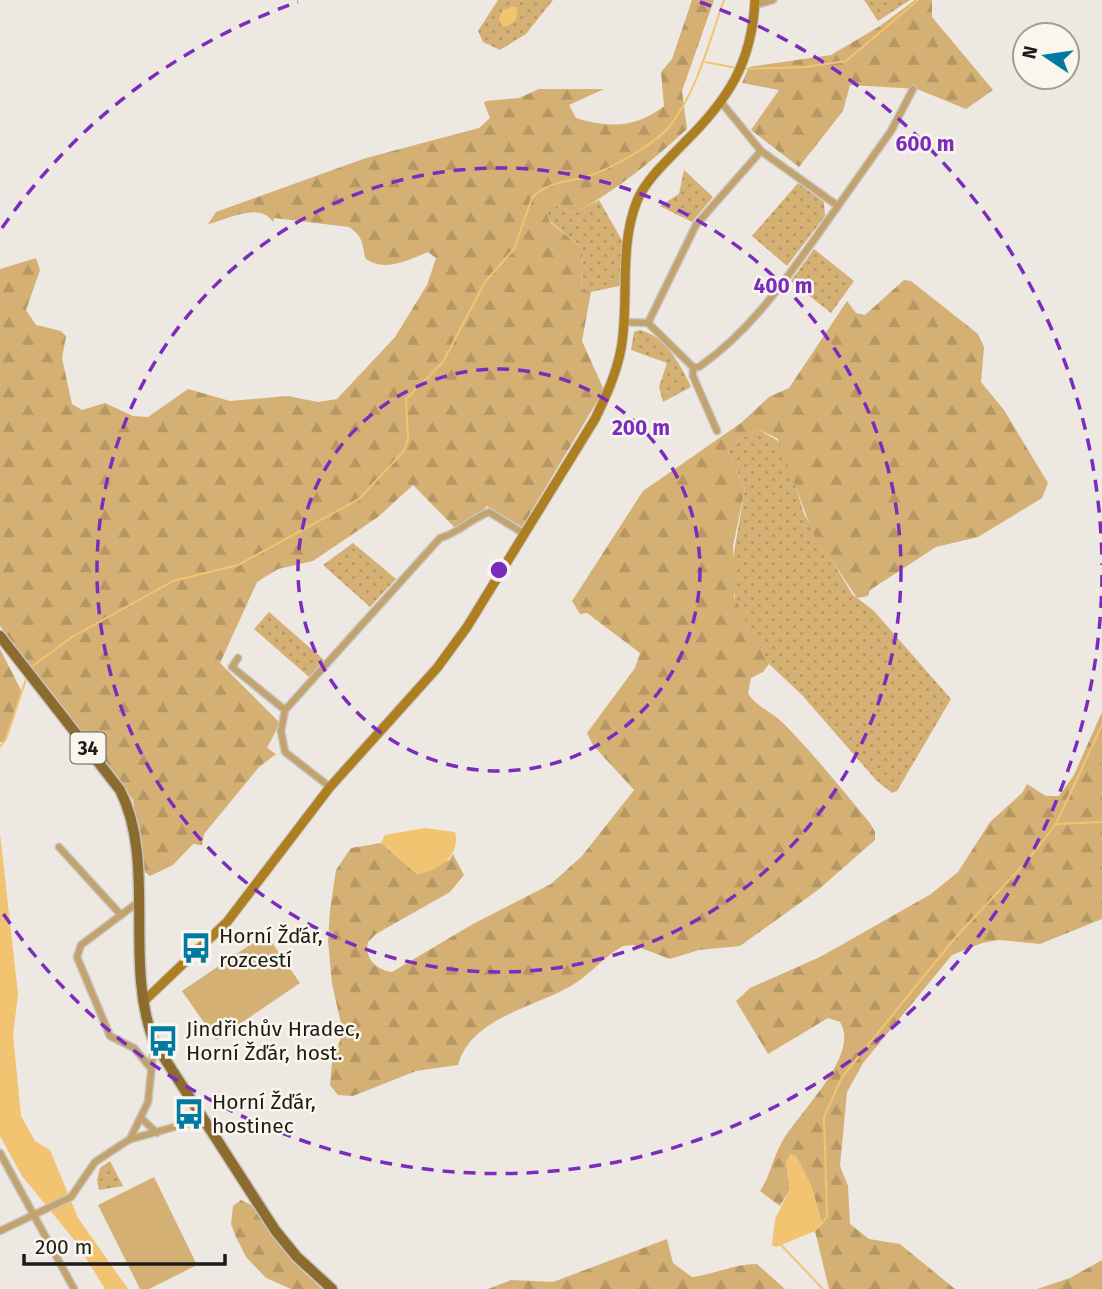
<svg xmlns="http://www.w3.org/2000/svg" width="1102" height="1289" font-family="'Fira Sans',sans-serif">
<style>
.green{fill:url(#green-dots)}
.forest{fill:url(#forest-firs)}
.pitch{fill:#d4b074}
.water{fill:#f2c371}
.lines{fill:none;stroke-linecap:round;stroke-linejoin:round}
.stream{stroke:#f2c371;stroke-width:2}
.street-casing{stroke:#c7c3bd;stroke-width:9}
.secondary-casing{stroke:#c7c3bd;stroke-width:11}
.primary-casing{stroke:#c7c3bd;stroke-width:13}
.street{stroke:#c2a36e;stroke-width:6}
.secondary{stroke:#ad7f21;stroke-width:9}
.primary{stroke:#8c6b2e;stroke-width:10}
.ring{fill:none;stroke:#7b2cbf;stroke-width:3.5;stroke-dasharray:12 9}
.labels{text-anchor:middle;stroke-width:5;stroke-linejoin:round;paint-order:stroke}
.shield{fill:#faf6ee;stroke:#5f5d58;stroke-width:2}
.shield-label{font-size:19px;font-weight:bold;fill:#1c1b18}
.poi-label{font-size:21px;fill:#1c1b18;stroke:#faf6ee;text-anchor:start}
.centre{fill:#7b2cbf;stroke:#faf6ee;stroke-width:3.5}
.ring-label{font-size:21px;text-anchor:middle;font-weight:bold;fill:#7b2cbf;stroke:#faf6ee;stroke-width:5;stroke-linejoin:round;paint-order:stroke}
</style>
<defs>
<pattern id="green-dots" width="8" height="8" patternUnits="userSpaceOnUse" patternTransform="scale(1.75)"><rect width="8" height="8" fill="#d4b074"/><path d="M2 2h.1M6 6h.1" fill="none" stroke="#b59764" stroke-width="1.8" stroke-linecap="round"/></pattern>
<pattern id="forest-firs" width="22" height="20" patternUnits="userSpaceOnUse" patternTransform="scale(1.75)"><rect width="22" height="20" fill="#d4b074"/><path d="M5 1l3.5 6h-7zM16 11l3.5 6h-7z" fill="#b59764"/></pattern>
</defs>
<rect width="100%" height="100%" fill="#ede8e1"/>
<g class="green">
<polygon points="498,0 553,0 526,34 500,50 483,42 478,31"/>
<polygon points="864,0 910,0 878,21"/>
<polygon points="684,170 713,197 692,222 660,206 679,194"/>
<polygon points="798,183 824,202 825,216 787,266 752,236"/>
<polygon points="599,200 624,244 619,286 591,292 581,289 583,249 550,221 547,213 550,207 558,206 575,213"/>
<polygon points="814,249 854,281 831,313 791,281"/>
<path d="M640,330C665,336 681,365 691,387L663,402L659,387L667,363L631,350L634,332Z"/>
<polygon points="758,429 783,444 804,514 852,594 874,611 951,699 897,791 892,793 876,780 802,695 769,664 736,606 731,569 745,489 728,452 732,445"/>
<polygon points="353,543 396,579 370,607 323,565"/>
<polygon points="269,612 324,660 309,677 254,629"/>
<polygon points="110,1161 123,1186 99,1190 97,1180 100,1168"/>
</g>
<g class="forest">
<path d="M692,0H714L682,91L687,129C651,162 617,190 575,213L558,206L551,207L547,213L550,222L583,249L581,289L591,292L582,341L604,390L522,527L487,506L461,534L413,485L378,517L313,561L278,569L257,582L220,663L280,723L267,748L276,754L259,767L204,834L202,845L193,844L173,865L150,876L141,869L133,800L0,626V269L36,258L40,270L26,310L36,325L61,331L66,336L62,358L72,404L82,410L105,403L133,416L148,417L188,389L230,401L288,396L318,402L337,399L395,337L427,285L436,258L428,252C408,260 384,273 365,258C363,243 362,236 349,227L274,218L273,222C259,201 228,220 208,224L216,212L366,158L479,128L490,118L484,103L486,101L519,98L539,89H604L569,105L576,118C608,128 637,128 664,106L661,72L672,59Z"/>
<polygon points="915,0 932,0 932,17 993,90 966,109 917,89 850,85 843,111 799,167 751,130 779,90 742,83 749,67 831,55 880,26"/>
<path d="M904,280L911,281L978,334L984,347L981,382L1004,410L1048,483L1042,498L978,537L936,547L870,590L868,596L857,598L812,531L778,439L758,429L732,445L728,452L745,489L733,546L734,597L769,664L763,672L751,678L748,693C755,706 774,713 784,724C815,755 842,790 870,823L875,832V840L818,890L740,946L699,950L670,959L633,945L623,946C604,956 590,975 571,986C532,1008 471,1018 458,1065L416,1071L353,1096L338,1095L330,1085L332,1063L343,1032L332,984L328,941L330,910L336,870L351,848L381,843L417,874L449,860L453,854L464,875L450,892L376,934L368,942C364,958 376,970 392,972L473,924L551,884L582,856L634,790L593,745L587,733L635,668L640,653L587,613L580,614L572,601L643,491L741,423L769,397L789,388L847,301L856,313L865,315Z"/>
<polygon points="0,649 22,692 4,742 0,742"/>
<path d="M1102,712V919L1040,944L999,940L982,943L952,955L863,1063L847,1092L840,1166L848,1186L850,1224L869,1239L900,1244L955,1289H829L815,1231L822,1224L812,1188L796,1156L786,1162L790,1189L780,1206L760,1191C770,1177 773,1157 782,1142C798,1113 861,1055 840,1022L828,1018L768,1054L736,1001L750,988L822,956L931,894L958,872L990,822L1022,793L1027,784L1046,796H1059L1074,775Z"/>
<polygon points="241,1200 251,1205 292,1261 322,1289 291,1289 266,1278 246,1257 236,1237 231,1224 233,1206"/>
<path d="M667,1239L673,1263L692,1277C716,1274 734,1264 757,1264L785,1289H488L511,1280L553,1282Z"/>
<polygon points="1102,1260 1102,1289 1037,1289 1070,1278"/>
</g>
<g class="pitch">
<polygon points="266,934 300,983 216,1040 182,991"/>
<polygon points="154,1177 197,1265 149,1289 140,1289 98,1205"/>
</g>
<g class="water">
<polygon points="511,7 518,7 516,20 508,26 502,26 499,18 503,10"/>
<path d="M424,828L455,832C461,855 438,872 417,874L381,843L385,835Z"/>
<polygon points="0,833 18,994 13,1035 21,1116 35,1141 50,1150 78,1218 128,1289 105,1289 76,1242 22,1176 0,1136"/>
<polygon points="790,1154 796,1156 812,1188 822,1225 815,1231 776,1247 772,1245 775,1219 790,1189 786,1162"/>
</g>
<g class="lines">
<g class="stream">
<polyline points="705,62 737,68"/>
<polyline points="743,69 805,67 846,61 918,0"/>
<path d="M30,668L72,637L173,581L238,565L359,499L404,451L408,439L406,399L443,362L485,282L514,249L532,198C546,181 572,182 591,175C612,168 655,144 669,127C697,92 709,42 724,0"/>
<polyline points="0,747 6,739 27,676"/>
<polyline points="1056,824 1101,822"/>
<polyline points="822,1224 827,1216 824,1117 842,1077 955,938 1028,860 1056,824 1102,725"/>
<polyline points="781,1245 823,1289"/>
</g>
<defs>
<g id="street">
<polyline points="755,5 773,0"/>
<polyline points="838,206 891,131 913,89"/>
<polyline points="623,322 648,323 693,367 693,376 717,431"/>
<polyline points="648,323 696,225 761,151"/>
<path d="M693,367H699C758,326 796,264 838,206L761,151L721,102"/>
<polyline points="238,658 232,667 285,710"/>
<path d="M330,787L285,752L281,731L285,710L440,538C459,533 470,519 489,512L523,533"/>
<polyline points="59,847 121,915"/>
<polyline points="137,903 81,945 77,957 110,1036 134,1048 150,1067"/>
<polyline points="142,1119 157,1133"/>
<polyline points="131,1139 203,1119"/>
<polyline points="0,1153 74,1289"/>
<polyline points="0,1231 71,1197 95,1162 130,1139 148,1102 154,1044"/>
</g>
<path id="secondary" d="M143,1002L227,922L330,787L437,668L467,627L595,419C606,396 616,375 621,349C630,300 618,249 637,201C646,179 668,160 684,143C728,100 752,63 755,0"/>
<path id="primary" d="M0,636L120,790C157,863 123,962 154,1042L275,1230L297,1257L332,1289"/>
</defs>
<use href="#street" class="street-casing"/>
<use href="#secondary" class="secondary-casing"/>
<use href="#primary" class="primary-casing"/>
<use href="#street" class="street"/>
<use href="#secondary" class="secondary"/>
<use href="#primary" class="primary"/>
</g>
<g class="ring">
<circle cx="499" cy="570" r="201"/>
<circle cx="499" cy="570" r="402"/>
<path d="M1102 575A603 603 0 0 1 2 912M2 228A603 603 0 0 1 298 2M700 2A603 603 0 0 1 1102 565"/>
</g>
<defs>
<symbol id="bus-bare" viewBox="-9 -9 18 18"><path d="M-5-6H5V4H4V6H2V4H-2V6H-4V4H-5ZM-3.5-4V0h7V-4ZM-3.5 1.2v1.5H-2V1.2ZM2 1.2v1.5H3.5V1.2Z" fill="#007aa2" stroke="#faf6ee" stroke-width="2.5" paint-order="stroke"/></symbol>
</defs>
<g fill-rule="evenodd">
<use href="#bus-bare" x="174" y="926" width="44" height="44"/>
<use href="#bus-bare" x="141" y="1019" width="44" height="44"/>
<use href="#bus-bare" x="167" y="1092" width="44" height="44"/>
</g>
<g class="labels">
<rect class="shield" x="70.5" y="732.5" width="35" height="31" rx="5"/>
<g class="shield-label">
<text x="88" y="755">34</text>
</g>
<g class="poi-label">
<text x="219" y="943">Horní Žďár,<tspan x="219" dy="24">rozcestí</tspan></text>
<text x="186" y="1036">Jindřichův Hradec,<tspan x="186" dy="24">Horní Žďár, host.</tspan></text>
<text x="212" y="1109">Horní Žďár,<tspan x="212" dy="24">hostinec</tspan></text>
</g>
</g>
<circle cx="499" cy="570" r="10" class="centre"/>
<g class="ring-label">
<text x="925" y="151">600 m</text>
<text x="783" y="293">400 m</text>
<text x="641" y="435">200 m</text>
</g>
<g transform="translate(1046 56) rotate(283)"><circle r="33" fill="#faf6ee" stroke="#a19e98" stroke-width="2"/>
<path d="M0-5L12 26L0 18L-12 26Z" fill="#007aa2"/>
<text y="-10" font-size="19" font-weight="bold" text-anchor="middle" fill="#1c1b18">N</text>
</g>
<path d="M24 1254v10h201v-10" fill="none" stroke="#1c1b18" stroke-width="3.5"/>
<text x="35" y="1254" font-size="21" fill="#1c1b18" stroke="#faf6ee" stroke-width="5" paint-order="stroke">200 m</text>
</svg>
